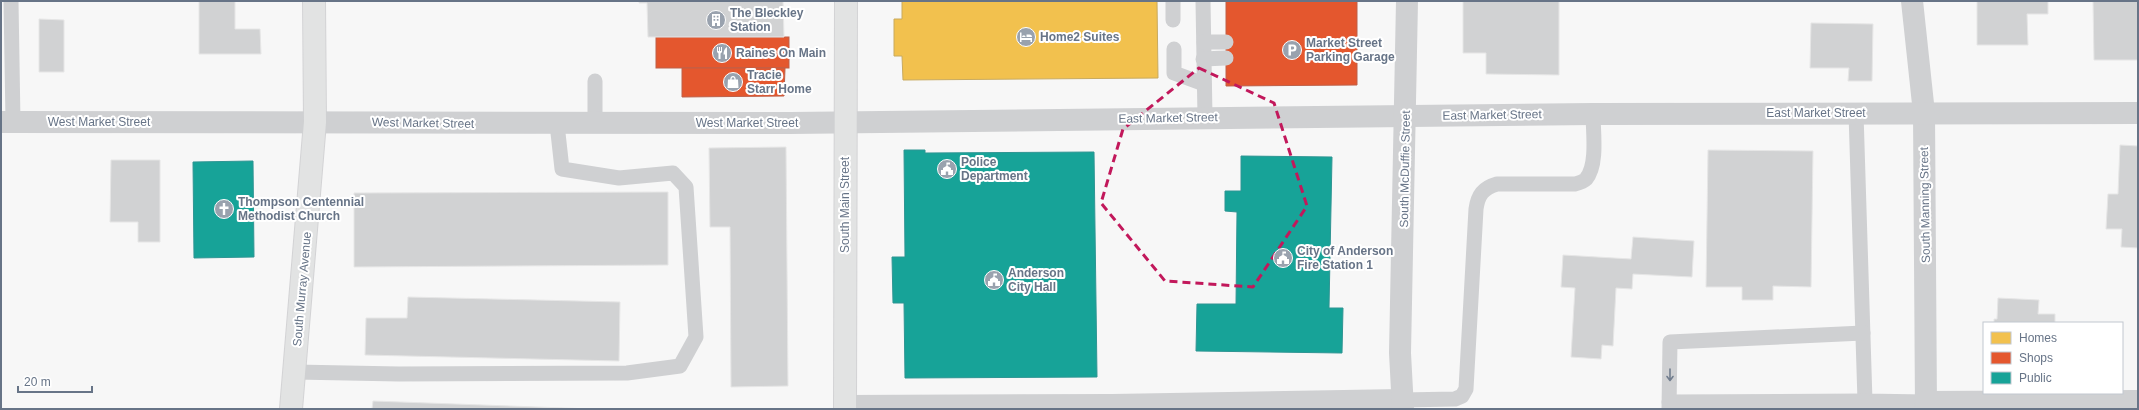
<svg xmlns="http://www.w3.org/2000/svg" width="2139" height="410" font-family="Arial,sans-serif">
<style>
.homes{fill:#f2c14e;stroke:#c8aa5f}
.shops{fill:#e4572e;stroke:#be6049}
.public{fill:#17a398;stroke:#2f9593}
.building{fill:#d1d2d3;stroke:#e6e6e6}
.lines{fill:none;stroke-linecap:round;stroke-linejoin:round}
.primary-casing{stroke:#d3d3d5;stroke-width:24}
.service{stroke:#cfd0d2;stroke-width:15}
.minor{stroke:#cfd0d2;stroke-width:22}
.tertiary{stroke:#cfd0d2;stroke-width:22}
.primary{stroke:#e2e3e3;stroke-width:22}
.oneway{stroke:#717d8e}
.marked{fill:none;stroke:#c2185b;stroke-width:3;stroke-dasharray:8 5;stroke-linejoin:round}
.labels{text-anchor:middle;stroke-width:4;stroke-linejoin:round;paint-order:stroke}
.poi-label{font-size:12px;font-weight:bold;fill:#677487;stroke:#fff;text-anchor:start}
.street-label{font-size:12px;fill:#677487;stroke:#fff}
</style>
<rect width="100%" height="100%" fill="#f7f7f7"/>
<polygon class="homes" points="902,1 1157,1 1158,78 903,80 902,56 894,56 894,19 902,19"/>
<g class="shops">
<polygon points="1226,1 1357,1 1357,85 1226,86"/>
<rect x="656" y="37" width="133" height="31"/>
<polygon points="682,68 785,68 784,96 682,97"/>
</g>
<g class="public">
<polygon points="904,150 925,150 925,153 1094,152 1097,377 905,378 904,303 893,303 892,257 905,257"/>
<polygon points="1241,156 1332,157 1329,308 1343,308 1342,353 1196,351 1197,304 1236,304 1237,212 1225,211 1225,191 1241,191"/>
<polygon points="253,161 254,257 194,258 193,162"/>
</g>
<g class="building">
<polygon points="199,1 235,1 235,29 260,29 261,54 199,54"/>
<polygon points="639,1 783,1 784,37 648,37 647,3 639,3"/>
<polygon points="1463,1 1559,1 1559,75 1486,74 1486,53 1463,53"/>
<polygon points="1977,1 2048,1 2048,14 2027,14 2028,45 1977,45"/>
<polygon points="2093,1 2138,1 2138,60 2094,60"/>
<polygon points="39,19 64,20 64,72 39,72"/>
<polygon points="1811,23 1873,24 1872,81 1848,81 1849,68 1810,68"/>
<polygon points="2120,145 2138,146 2138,248 2121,247 2122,229 2106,229 2108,194 2118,194"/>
<polygon points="786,147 788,386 731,387 730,227 710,227 709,148"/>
<polygon points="1708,150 1813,151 1811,287 1773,286 1773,300 1742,300 1742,287 1706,287"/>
<polygon points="111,160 160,160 160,242 138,242 138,222 110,222"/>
<polygon points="668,192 668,265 354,267 354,193"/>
<polygon points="1633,237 1694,241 1692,277 1633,274 1632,289 1616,288 1613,346 1602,345 1601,359 1571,357 1575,288 1561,287 1563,255 1631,259"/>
<polygon points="408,297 620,302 619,361 365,355 366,318 407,318"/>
<polygon points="1998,298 2039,300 2038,314 2055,314 2055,323 1994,323 1994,319 1997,319"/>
<polygon points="373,401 592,409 372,409"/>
</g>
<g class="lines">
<defs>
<g id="primary">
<polyline points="291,409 315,122 314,1"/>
<polyline points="845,409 846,1"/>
</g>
</defs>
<use href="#primary" class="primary-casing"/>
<g class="service">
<polyline points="11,1 13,122"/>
<polyline points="1203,1 1205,117"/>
<polyline points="1173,20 1173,1"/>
<polyline points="1204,42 1226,42"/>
<polyline points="1174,49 1174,73 1204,84"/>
<polyline points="1203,59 1226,58"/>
<polyline points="1856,113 1865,401 1926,402"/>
<polyline points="595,124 595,81"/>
<polyline points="295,372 399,374 627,373 680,366 696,337 686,187 673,173 619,178 562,169 557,124"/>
<path d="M1402,400L1455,399L1462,396L1466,389L1476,209C1478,195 1483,188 1497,184H1575C1579,183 1583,182 1586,179C1598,165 1593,131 1593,114"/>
<polyline points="1669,402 1865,401 1865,409"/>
<polyline points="1669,409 1670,342 1863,333"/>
</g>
<g class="minor">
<polyline points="1912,1 1924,113 1926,409"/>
<polyline points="1926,402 2138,401"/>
<polyline points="845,406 1112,405 1402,400"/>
</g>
<g class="tertiary">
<polyline points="1,122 790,123 1593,114 2138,113"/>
<polyline points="1403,409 1400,353 1407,1"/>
</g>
<use href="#primary" class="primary"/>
</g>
<defs><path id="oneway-shaft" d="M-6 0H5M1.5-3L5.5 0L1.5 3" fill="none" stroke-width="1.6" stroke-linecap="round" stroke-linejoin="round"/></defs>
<use class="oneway" href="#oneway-shaft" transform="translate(1670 375) rotate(90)"/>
<path class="marked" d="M1199,68L1274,103L1307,206L1253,287L1165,281L1101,203L1123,129Z"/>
<defs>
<symbol id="building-disc" viewBox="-11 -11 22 22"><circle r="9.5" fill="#99a2ae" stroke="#fff"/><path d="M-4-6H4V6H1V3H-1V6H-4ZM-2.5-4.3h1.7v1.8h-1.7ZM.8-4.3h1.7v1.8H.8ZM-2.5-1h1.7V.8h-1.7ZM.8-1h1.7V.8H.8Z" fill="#fff"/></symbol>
<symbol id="hotel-disc" viewBox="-11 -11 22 22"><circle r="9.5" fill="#99a2ae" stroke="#fff"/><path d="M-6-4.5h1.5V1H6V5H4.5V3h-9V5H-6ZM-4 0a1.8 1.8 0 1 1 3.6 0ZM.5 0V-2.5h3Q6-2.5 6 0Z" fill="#fff"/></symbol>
<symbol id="parking-disc" viewBox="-11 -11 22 22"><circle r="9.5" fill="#99a2ae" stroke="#fff"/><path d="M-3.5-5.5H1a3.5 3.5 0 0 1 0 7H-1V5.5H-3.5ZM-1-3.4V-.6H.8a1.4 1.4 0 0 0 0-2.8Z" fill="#fff"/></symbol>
<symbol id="restaurant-disc" viewBox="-11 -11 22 22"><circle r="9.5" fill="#99a2ae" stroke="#fff"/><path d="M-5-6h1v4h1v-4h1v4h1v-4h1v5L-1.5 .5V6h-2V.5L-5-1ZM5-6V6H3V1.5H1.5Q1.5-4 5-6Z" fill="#fff"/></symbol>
<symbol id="shop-disc" viewBox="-11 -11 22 22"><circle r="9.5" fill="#99a2ae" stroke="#fff"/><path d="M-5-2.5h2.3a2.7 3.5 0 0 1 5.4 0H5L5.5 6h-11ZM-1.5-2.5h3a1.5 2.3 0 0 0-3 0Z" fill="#fff"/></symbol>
<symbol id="civic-disc" viewBox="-11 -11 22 22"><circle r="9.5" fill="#99a2ae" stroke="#fff"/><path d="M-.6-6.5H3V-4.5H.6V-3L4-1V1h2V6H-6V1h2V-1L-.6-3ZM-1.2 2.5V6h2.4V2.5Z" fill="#fff"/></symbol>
<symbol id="church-disc" viewBox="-11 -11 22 22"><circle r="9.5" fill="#99a2ae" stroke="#fff"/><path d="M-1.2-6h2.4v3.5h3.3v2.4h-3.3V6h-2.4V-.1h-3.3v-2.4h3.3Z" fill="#fff"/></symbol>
</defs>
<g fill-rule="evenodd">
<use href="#building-disc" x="705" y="9" width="22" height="22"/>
<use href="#hotel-disc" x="1015" y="26" width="22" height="22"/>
<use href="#parking-disc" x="1281" y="39" width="22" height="22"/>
<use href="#restaurant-disc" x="711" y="42" width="22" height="22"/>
<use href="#shop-disc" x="722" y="71" width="22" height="22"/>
<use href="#civic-disc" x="936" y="158" width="22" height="22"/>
<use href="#church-disc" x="213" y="198" width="22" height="22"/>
<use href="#civic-disc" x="1272" y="247" width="22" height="22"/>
<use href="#civic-disc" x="983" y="269" width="22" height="22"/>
</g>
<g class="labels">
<g class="poi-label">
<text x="730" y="17">The Bleckley<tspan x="730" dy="14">Station</tspan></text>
<text x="1040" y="41">Home2 Suites</text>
<text x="1306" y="47">Market Street<tspan x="1306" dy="14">Parking Garage</tspan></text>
<text x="736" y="57">Raines On Main</text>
<text x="747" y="79">Tracie<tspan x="747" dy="14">Starr Home</tspan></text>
<text x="961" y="166">Police<tspan x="961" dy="14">Department</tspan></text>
<text x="238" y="206">Thompson Centennial<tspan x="238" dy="14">Methodist Church</tspan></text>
<text x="1297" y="255">City of Anderson<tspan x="1297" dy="14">Fire Station 1</tspan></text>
<text x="1008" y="277">Anderson<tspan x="1008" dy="14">City Hall</tspan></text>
</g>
<g class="street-label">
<text x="1816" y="117">East Market Street</text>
<text transform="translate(1492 115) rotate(-1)" y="4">East Market Street</text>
<text transform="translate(1168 118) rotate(-1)" y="4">East Market Street</text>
<text x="99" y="126">West Market Street</text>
<text transform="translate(423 123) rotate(1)" y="4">West Market Street</text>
<text x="747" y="127">West Market Street</text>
<text transform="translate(1405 169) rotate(-89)" y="4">South McDuffie Street</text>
<text transform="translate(845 205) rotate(-90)" y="4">South Main Street</text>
<text transform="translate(1925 205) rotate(-91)" y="4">South Manning Street</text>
<text transform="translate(302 289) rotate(-85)" y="4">South Murray Avenue</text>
</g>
</g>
<rect width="2139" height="410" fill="none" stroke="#677487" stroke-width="4"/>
<rect x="1983" y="322" width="140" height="72" fill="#ffffff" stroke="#c2c7cf"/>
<rect x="1991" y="332" width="20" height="12" fill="#f2c14e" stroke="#c2c7cf"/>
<text x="2019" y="342" font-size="12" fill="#677487">Homes</text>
<rect x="1991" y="352" width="20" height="12" fill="#e4572e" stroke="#c2c7cf"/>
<text x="2019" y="362" font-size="12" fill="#677487">Shops</text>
<rect x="1991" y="372" width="20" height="12" fill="#17a398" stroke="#c2c7cf"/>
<text x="2019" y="382" font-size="12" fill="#677487">Public</text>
<path d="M18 386v6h74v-6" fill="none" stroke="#677487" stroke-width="2"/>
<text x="24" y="386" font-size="12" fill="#677487" stroke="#ffffff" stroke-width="3" paint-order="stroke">20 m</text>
</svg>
